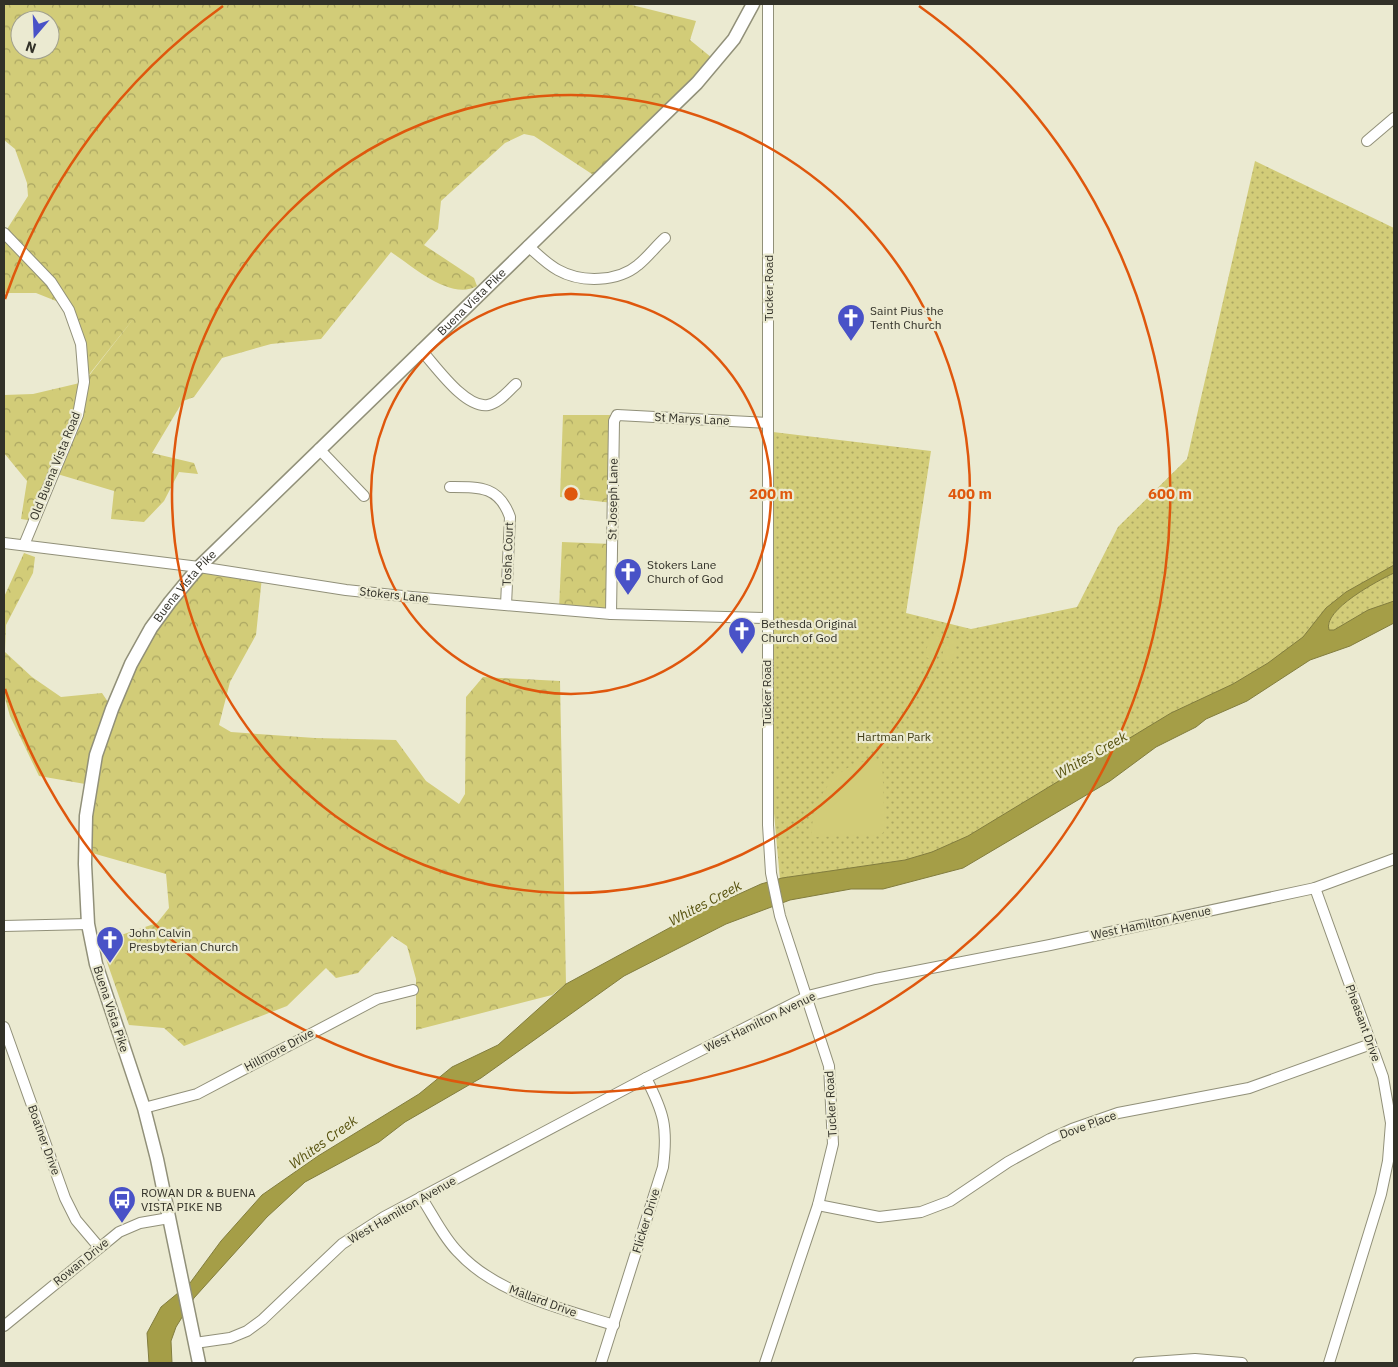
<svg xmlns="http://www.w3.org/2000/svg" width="1398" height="1367" font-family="'IBM Plex Sans',sans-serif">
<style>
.forest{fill:url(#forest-crowns);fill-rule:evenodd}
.park{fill:url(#park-dots)}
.pitch{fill:#d2cc78}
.water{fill:#a59e47;stroke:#827d3e}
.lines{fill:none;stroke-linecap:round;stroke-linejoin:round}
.minor-casing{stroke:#919079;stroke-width:12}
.major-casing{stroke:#919079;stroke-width:15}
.minor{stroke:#fff;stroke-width:10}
.major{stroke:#fff;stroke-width:12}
.ring{fill:none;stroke:#df570d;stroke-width:2.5}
.labels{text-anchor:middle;stroke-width:4.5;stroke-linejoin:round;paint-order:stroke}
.street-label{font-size:12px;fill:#323128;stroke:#ebead1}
.poi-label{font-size:12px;fill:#323128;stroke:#ebead1;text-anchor:start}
.park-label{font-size:12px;fill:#44411c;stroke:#ebead1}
.water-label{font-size:14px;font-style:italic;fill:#57520e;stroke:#ebead1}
.centre{fill:#df570d;stroke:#ebead1;stroke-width:2.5}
.ring-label{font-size:15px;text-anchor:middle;font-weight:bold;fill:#df570d;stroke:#ebead1;stroke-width:4.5;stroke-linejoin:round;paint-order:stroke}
</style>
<defs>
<pattern id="forest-crowns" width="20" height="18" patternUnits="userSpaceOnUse" patternTransform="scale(1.25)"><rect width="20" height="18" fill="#d2cc78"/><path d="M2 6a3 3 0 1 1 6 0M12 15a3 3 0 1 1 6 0" fill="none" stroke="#aba662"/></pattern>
<pattern id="park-dots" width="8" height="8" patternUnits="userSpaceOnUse" patternTransform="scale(1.25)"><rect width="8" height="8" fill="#d2cc78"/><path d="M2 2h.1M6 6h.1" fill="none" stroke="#aba662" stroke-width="1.8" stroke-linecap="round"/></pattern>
</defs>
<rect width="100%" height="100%" fill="#ebead1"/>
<g class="forest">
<path d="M4,4H628L696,21L690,40L717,62L598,178L534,136L524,134L505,143L441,201L438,229L424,245L474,278L477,286C451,301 412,266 391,252L321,339L271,344L222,358L194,397L183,401L152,453L194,463L198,474L179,472L164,501L144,522L111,519L114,491L54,473L34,521L21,519L27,481L4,453V395L33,394L84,382L138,313L84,381L81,344L66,305L36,293H4V234L28,196L27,183L15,149L4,140ZM20,20H50V50H20Z"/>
<polygon points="563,415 617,415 613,503 560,497"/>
<polygon points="562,542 612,544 611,614 559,609"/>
<polygon points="24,553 35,557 33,573 6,625 5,652 32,677 61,697 102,693 112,708 131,664 199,567 262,577 256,635 230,682 219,725 231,732 315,738 396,740 426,781 459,804 465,794 466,697 483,677 560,681 566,984 552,995 416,1030 416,979 407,946 392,936 358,973 336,978 326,968 287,1006 184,1046 164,1028 129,1025 100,942 157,923 169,908 166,874 85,851 91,785 39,776 10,716 4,695 4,597"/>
</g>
<polygon class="park" points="1255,161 1394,228 1394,603 1064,794 918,861 780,880 771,780 773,432 931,451 906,613 971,629 1077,607 1118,527 1187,459"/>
<g class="pitch">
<polygon points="930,634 941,637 936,660 925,657"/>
<polygon points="946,638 957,640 952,663 941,661"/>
<path d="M882,760L885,830L881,835L811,837C812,797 837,758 882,760Z"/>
</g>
<path class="water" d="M1394,565V573C1379,580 1322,610 1329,630H1334L1368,610L1394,601V623L1350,646L1310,660L1247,701L1206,719L1196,727L1156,747L1110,781L963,868L883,889H851L790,900L726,924L624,976L481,1078L405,1122L379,1142L305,1182L267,1217L194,1298L176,1327L171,1341L172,1363H149L147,1333L161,1307L190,1283L221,1241L262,1195L318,1156L419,1094L452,1067L498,1045L566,984L695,914L761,884L782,878L905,860L932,852L968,836L1171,713L1233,684L1268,663L1303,637L1326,608L1346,592Z"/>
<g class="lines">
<defs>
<g id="minor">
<polyline points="1367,141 1394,118"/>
<polyline points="4,233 51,282 69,310 81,344 84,382 78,415 24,545"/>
<path d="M528,246C537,254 547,264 558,270C581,283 618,282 638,265C648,257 656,246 665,238"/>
<path d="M421,350C435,365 465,409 488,405C499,403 508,391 516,384"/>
<polyline points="319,449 364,496"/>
<path d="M450,487C480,487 499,486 510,517L506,605"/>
<polyline points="4,543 199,567 346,590 412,597 611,614 767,618"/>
<polyline points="611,614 614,421 617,415 768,423"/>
<polyline points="1315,888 1383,1077 1391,1123 1388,1161 1381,1194 1329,1363"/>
<polyline points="4,926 88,924"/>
<polyline points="4,1027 65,1198 76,1220 98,1246"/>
<polyline points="144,1108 197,1094 377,999 413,990"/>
<path d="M421,1197C433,1215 443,1237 458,1252C495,1293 562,1309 614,1325"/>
<polyline points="818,1205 879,1217 921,1212 950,1201 1008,1162 1050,1139 1072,1129 1118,1113 1249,1088 1371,1044"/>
<polyline points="4,1326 119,1232 140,1223 169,1218"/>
<polyline points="195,1343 230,1338 247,1331 262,1320 342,1244 384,1217 646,1078 808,996 875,979 1050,945 1315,888 1394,859"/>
<path d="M601,1363L663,1167C668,1127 664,1113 646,1078"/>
<polyline points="765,1363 818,1205 833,1144 829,1066 780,916 771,873 768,825 768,4"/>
<polyline points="1138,1363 1195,1359 1242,1363"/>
</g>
<g id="major">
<path id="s1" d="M199,1363L157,1159L144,1108L96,964L88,924L85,864L86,816L96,755L112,709L131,664L151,628L170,602L199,567L697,83L734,39L753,4"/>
</g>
</defs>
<use href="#minor" class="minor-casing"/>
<use href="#major" class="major-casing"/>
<use href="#minor" class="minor"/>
<use href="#major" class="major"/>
</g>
<g class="ring">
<circle cx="571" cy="494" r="200"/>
<circle cx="571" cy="494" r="399"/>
<path d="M5 299A599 599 0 0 1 223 6M919 6A599 599 0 1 1 5 689"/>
</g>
<defs>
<symbol id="church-pin" viewBox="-11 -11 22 30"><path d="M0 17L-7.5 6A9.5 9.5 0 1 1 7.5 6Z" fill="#4952c7" stroke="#ebead1"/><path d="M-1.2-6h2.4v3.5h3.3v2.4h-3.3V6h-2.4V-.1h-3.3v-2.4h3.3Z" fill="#fff"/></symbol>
<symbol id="bus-pin" viewBox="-11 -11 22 30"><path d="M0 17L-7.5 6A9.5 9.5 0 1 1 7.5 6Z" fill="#4952c7" stroke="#ebead1"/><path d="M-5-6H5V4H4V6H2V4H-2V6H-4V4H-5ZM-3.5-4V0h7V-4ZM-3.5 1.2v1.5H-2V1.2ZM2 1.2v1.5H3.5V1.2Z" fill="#fff"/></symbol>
</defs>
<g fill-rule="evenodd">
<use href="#church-pin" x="835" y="302" width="32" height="43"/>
<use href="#church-pin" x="612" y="556" width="32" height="43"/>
<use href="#church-pin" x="726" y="615" width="32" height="43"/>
<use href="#church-pin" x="94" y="924" width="32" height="43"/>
<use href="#bus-pin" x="106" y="1184" width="32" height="43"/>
</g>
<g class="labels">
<g class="street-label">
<text transform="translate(769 288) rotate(-90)" y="4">Tucker Road</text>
<text dy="4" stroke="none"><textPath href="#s1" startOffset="1220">Buena Vista Pike</textPath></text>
<text transform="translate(692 419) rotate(3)" y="4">St Marys Lane</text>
<text transform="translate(55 466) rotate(-68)" y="4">Old Buena Vista Road</text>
<text transform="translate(613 499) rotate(-89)" y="4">St Joseph Lane</text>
<text transform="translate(508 554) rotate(-88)" y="4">Tosha Court</text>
<text dy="4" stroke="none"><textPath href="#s1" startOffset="816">Buena Vista Pike</textPath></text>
<text transform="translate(394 595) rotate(6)" y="4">Stokers Lane</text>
<text transform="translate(767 693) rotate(-90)" y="4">Tucker Road</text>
<text transform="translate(1151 923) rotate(-12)" y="4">West Hamilton Avenue</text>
<text transform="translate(111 1009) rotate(72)" y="4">Buena Vista Pike</text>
<text transform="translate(760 1022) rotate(-26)" y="4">West Hamilton Avenue</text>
<text transform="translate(1363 1023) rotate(70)" y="4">Pheasant Drive</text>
<text transform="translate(279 1050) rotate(-28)" y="4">Hillmore Drive</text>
<text transform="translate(831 1104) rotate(-93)" y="4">Tucker Road</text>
<text transform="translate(1088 1125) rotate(-20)" y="4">Dove Place</text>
<text transform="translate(44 1140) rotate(70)" y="4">Boatner Drive</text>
<text transform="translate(402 1210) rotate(-30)" y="4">West Hamilton Avenue</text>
<text transform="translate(646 1221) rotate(-73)" y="4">Flicker Drive</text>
<text transform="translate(81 1262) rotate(-39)" y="4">Rowan Drive</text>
<text transform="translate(543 1301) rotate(20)" y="4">Mallard Drive</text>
</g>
<g class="poi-label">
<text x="870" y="315">Saint Pius the<tspan x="870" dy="14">Tenth Church</tspan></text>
<text x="647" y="569">Stokers Lane<tspan x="647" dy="14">Church of God</tspan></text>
<text x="761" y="628">Bethesda Original<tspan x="761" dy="14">Church of God</tspan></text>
<text x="129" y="937">John Calvin<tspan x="129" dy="14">Presbyterian Church</tspan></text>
<text x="141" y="1197">ROWAN DR &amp; BUENA<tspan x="141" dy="14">VISTA PIKE NB</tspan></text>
</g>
<g class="park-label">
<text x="894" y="741">Hartman Park</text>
</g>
<g class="water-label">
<text transform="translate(1091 755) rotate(-30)" y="5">Whites Creek</text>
<text transform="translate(705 903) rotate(-28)" y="5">Whites Creek</text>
<text transform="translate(323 1142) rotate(-36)" y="5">Whites Creek</text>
</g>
</g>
<circle cx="571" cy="494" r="8" class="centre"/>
<g class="ring-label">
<text x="771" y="499">200 m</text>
<text x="970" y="499">400 m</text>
<text x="1170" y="499">600 m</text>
</g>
<rect width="1398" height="1367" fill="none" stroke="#323128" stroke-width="10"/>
<g transform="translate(35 35) rotate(199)"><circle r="24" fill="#ebead1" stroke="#a1a08d"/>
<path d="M0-4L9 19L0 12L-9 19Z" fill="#4952c7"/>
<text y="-8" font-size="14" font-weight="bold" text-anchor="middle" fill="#323128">N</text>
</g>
</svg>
